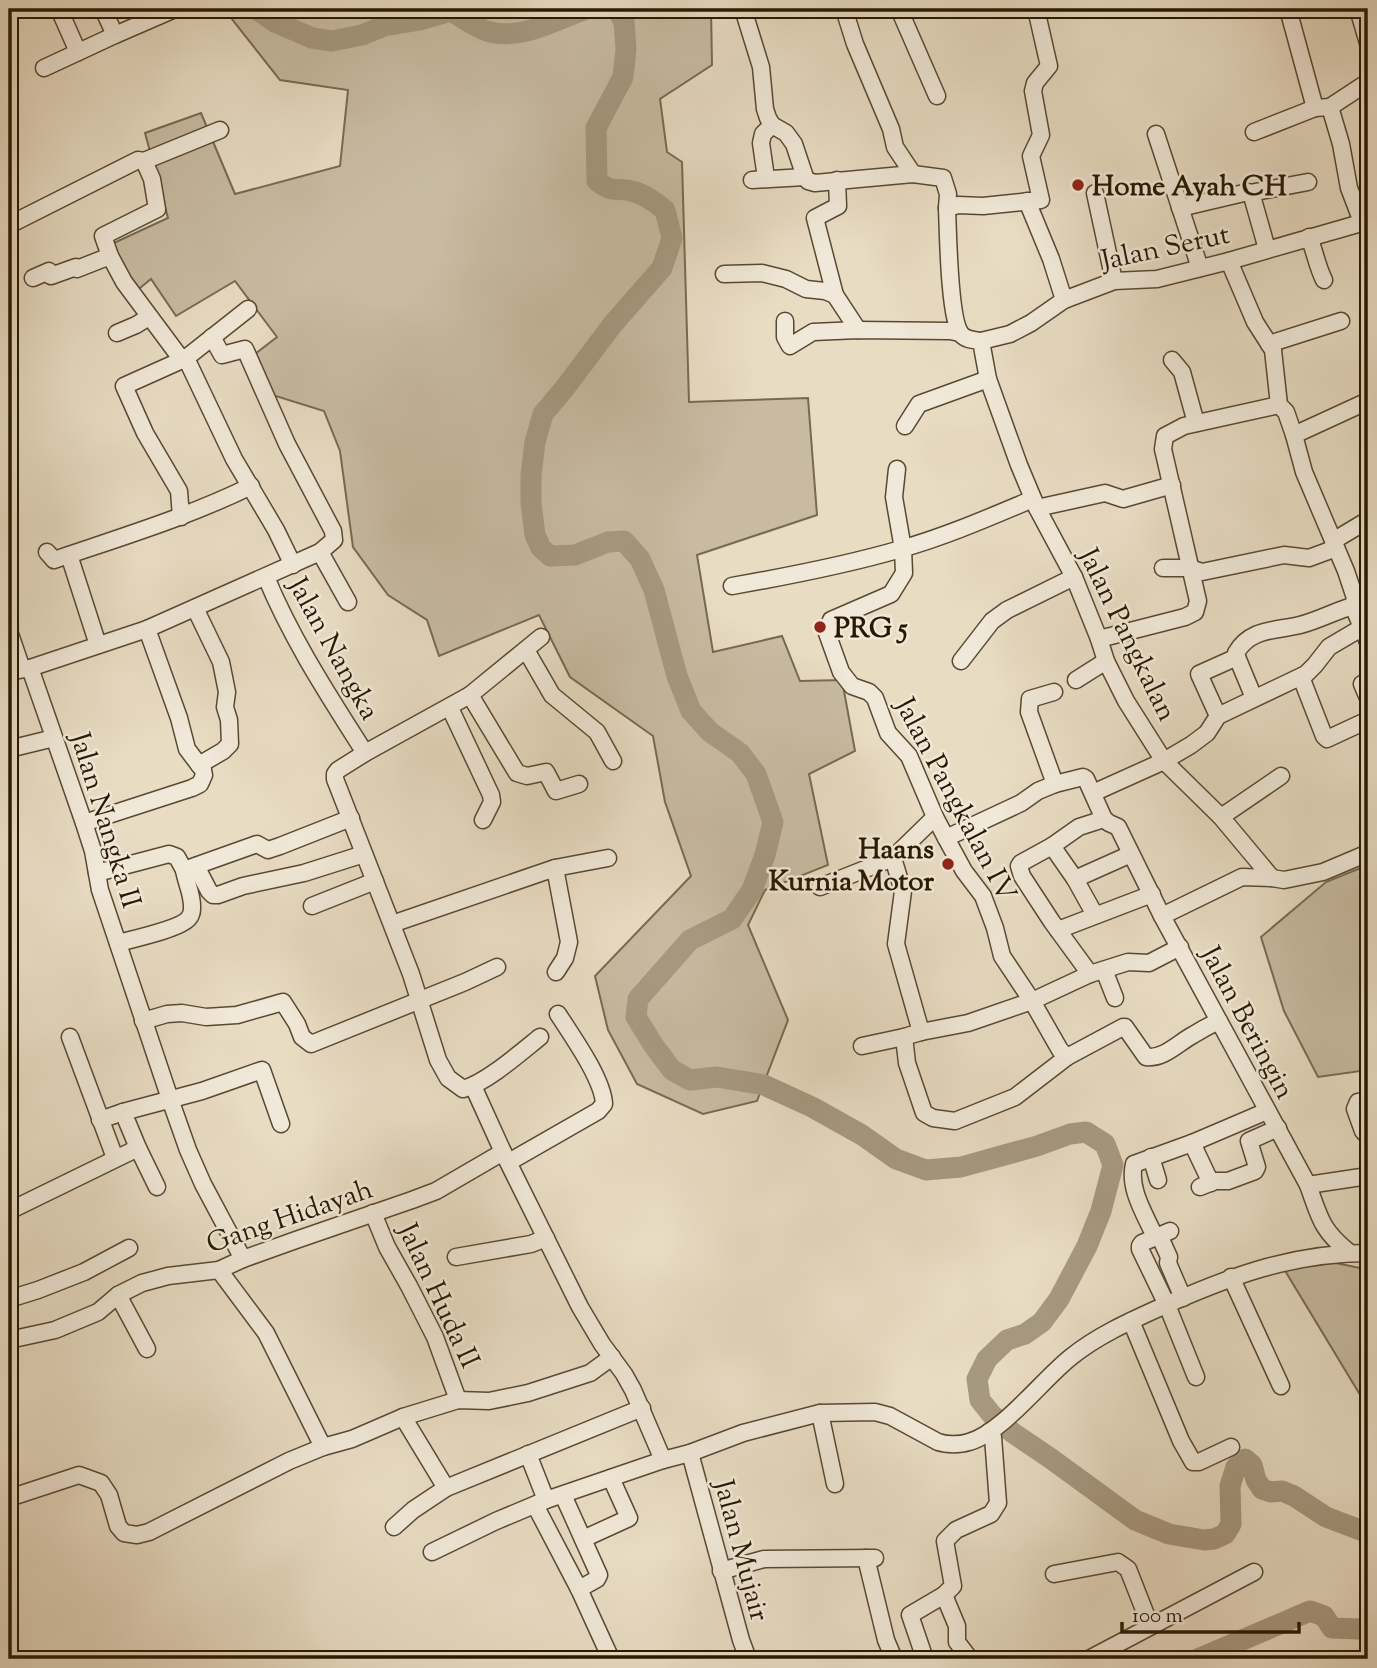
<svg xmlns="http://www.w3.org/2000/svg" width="1377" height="1668" font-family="'Sorts Mill Goudy',serif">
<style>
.green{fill:#c8bba2;stroke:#786a51;stroke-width:2}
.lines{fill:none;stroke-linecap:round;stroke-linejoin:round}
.river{stroke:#a79981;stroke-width:21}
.minor-casing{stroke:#594931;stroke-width:19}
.minor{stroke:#f0e8d8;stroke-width:16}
.poi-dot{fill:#8f2418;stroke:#f0e8d8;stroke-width:2.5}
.labels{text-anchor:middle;stroke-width:5;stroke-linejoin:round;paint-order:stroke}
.poi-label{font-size:28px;font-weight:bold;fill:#291800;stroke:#f0e8d8;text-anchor:start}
.street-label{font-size:28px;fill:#291800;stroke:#f0e8d8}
</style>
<rect width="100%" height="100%" fill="#e8dcc3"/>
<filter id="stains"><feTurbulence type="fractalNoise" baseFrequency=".00286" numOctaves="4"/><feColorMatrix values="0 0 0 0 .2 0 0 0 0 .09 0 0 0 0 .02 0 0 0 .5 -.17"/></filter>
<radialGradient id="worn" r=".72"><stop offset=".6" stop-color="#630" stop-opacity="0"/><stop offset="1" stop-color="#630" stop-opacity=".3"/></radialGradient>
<g class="green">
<polygon points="224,9 711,9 712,65 660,99 667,152 682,162 689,402 808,398 817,515 697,555 713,652 782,636 800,681 842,680 855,751 809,774 828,865 765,890 748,925 788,1020 757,1101 703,1114 637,1084 608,1030 595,976 691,876 665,802 653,736 570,677 539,615 439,656 427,620 388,595 353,547 340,451 324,411 266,393 251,357 277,337 235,281 176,316 151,279 129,297 103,248 168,218 145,133 201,113 235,194 340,166 348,90 280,80"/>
<polygon points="1368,865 1368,1070 1318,1077 1284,1011 1261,937 1326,882"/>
<polygon points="1326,1261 1360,1268 1368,1267 1368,1408 1284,1269"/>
</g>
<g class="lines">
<g class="river">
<path d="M256,9L275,22L312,38L332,41L362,35L384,26L420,20L451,11C462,17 478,29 490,32C523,40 555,20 586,9"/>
<path d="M617,9L624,22L626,49L623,77L596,128L597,181C615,195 618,186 635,192C646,195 656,203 665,210L672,238L662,268L613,324L564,389L543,414L535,442L531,475V503L535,535L541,548L550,556L575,555L608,542L624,541L640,559L654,590L677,676L691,711L710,732L740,753L756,774L773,822L765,855L752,890L732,919L690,940L638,999L636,1017L654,1046L672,1070L690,1080L717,1077L764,1085L812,1107L862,1135L896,1159L926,1170L961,1167L1037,1146L1070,1134L1086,1132L1105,1144L1113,1165L1101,1211L1087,1246L1059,1299L1042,1322L1025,1334L1007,1340L987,1359L977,1379L980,1400L992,1415L1013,1433L1050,1458L1135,1520L1169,1534L1204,1540L1214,1539L1225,1534L1231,1524L1230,1486L1236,1467L1245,1459L1252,1465L1256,1480L1262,1489L1271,1492L1282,1491L1294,1496L1326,1517L1368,1533"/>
<polyline points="1198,1659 1310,1611 1324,1616 1332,1628 1358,1629 1368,1627"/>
</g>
<defs>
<g id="minor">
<polyline points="59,9 78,52"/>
<polyline points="103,9 115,35 175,9"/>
<path d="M743,9L761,67L765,109L768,118L772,125L786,133L794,144L805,177L808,181L815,183L913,174L943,178L948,194L947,208C948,231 949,319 961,334C966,340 973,340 981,341L988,379L1019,465L1037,508L1074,577L1099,639L1106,661L1126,701L1164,761L1221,817L1272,878"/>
<polyline points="844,9 855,44 891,129 895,147 913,174"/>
<polyline points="899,9 937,96"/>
<polyline points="1288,9 1315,108"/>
<polyline points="1358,9 1368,43"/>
<polyline points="44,68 115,35"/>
<polyline points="1330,107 1341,144 1349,188 1362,222"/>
<polyline points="1254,132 1315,108 1330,107 1368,82"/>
<polyline points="1156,134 1200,268"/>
<polyline points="144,161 152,179 157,209 103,236 110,256 124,282 182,360 186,358 234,459 276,530 293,565"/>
<polyline points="766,178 761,143 763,134 772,125"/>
<polyline points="752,180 805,177"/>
<polyline points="837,180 838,206 815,218 835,295 858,330"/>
<polyline points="1095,193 1114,281"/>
<polyline points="1250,193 1308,182"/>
<polyline points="1027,201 1051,259 1064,300"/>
<polyline points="947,208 958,205 983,206 1041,200 1031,156 1041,135 1033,91 1035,83 1049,66 1036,9"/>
<polyline points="1180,208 1248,192 1252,196 1267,249"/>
<polyline points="9,225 138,160 144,161 220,130"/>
<path d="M1309,237C1315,252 1317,266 1324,280"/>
<polyline points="1229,261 1255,322 1273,350 1279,405 1286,412 1294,435 1304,472 1346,571 1355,598 1353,606 1368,642"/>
<polyline points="724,274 762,273 786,279 806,289 825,291 835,295"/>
<polyline points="33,278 49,271 51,276 76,267 77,269 110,256"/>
<polyline points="785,321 785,337 790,346 813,332 858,330 950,331 960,333"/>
<polyline points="117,333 136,325 149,317"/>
<polyline points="981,341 1010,334 1031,323 1064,300 1114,281 1157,279 1229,261 1368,221"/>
<polyline points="1269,344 1341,321"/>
<polyline points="186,358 248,309"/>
<polyline points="1172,360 1182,372 1196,423"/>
<polyline points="905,426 919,404 988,379"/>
<polyline points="1294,435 1368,401"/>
<polyline points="897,469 894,497 903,549 904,573 891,594 831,620 827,633 841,672 852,686 869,692 875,698 888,733 909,756 935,817 946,838 964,871 983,896 995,928 1002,956 1032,1001 1060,1050 1067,1057"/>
<polyline points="1037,508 1105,493 1123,499 1172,485"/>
<polyline points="181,517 179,491 145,433 124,386 182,360"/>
<polyline points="1333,541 1368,520"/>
<path d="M47,552L54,560C121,537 188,517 251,486"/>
<polyline points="320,552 348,602"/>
<polyline points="69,555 98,645"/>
<polyline points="1163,568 1190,568 1202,572 1284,555 1309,558 1336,548"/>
<path d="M266,577C292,640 329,696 365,753L338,770L335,774V779L411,974L438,1060L448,1078L463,1089C486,1083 520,1053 540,1037"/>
<path d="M732,586C789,576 846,565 901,549C947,536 990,517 1033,499"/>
<polyline points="195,608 221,662 227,692 225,707 229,720 230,744 223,751 199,765"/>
<polyline points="9,631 22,669"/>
<polyline points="1099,639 1185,617 1195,612 1198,601 1163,449 1165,436 1184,426 1279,405"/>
<polyline points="526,650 552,695 597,732 613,761"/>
<polyline points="961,661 992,621 1007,610 1074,577"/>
<polyline points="30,668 84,823 93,851 100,890 170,1099 188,1150 203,1184 243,1259"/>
<polyline points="9,672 30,668 147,629 320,552 334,540 333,531 287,444 245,349 222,355 212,337"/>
<polyline points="1301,677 1324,736 1327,739 1368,720"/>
<polyline points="1076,680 1106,661"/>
<polyline points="1368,681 1362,684 1368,698"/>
<polyline points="1054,692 1030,699 1029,712 1055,784"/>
<polyline points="470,695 517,773 527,776 546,772 556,791 579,784"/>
<path d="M1254,698L1237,657L1236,653C1250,628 1276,631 1300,625C1319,620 1335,611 1353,606"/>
<polyline points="450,708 491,795 492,802 483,820"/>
<polyline points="1218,716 1199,674 1237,657"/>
<polyline points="9,749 54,738"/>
<polyline points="365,753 470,695 541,637"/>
<polyline points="1093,793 1164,761 1191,745 1207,733 1218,716 1306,674 1315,665 1329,647 1368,624"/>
<polyline points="1221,817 1281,776"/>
<polyline points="84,823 192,788 200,784 204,775 203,770 187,749 179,718 147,629"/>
<polyline points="946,838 1021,803 1038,791 1055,784 1083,777 1086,779 1104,819 1109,823 1118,827 1162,916"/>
<polyline points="1052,846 1075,879 1095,915"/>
<polyline points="893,858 903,891 896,944 921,1032"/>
<polyline points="196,866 209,891 213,895 218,895 243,886 304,873 364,854"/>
<polyline points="555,868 608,858"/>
<polyline points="97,873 169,854 177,857 184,870"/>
<polyline points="1075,879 1131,854"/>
<polyline points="820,887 893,858 935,817"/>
<polyline points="312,906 375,881"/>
<polyline points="392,924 555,868 569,942 565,958 556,972"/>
<polyline points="1058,930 1152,894"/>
<path d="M118,943C133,939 179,929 188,919C191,916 192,913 192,909C193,895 186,883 184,870L257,844L268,850L280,846L351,818"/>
<path d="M1180,947L1149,963L1128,962L1090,974L1032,1001L968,1023L921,1032L904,1037L907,1063L924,1113L933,1118L955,1121L1015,1097L1067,1057L1123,1027H1125L1146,1057C1164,1059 1178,1043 1193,1035C1201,1030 1210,1025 1219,1021"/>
<polyline points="1104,970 1115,998"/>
<polyline points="1090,974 1052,922 1022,876 1019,866 1021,863 1052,846 1079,827 1104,819"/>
<polyline points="143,1021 167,1014 182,1013 206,1017 237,1015 283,1002 297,1024 302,1037 311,1044 465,982 497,967"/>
<polyline points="70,1037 115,1158"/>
<polyline points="862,1046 904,1037"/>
<path d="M473,1086L503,1152L580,1307L602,1344L624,1374L633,1390L663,1460L690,1453L743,1433L820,1413L875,1412L890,1416L938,1442C947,1445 960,1445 969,1442C1002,1433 1043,1379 1071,1357C1097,1336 1128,1322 1159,1308C1228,1277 1291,1253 1368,1253"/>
<polyline points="1368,1101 1358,1102 1355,1109 1363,1131 1368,1137"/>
<polyline points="123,1112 138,1148 157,1187"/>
<polyline points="100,1120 123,1112 202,1091 262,1070 281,1124"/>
<polyline points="1192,1143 1211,1183"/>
<polyline points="1151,1157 1158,1180"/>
<path d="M509,1162L598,1111L604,1104C603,1079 572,1036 558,1014"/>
<polyline points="1308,1185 1368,1176"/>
<polyline points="1200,1187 1215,1181 1228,1181 1255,1171 1257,1167 1249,1141 1278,1128"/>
<polyline points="9,1211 138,1148"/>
<polyline points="373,1213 387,1247 409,1286 435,1337 458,1400"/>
<polyline points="1170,1231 1142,1243 1140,1246 1140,1249 1167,1305 1196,1377"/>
<polyline points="1159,1235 1169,1257 1168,1263 1183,1298"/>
<path d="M1155,1237C1145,1214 1128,1189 1134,1164L1192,1143L1267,1111"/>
<path d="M1350,1253C1321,1230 1320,1218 1308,1185L1162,916L1242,877L1272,878L1284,880L1323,872L1368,853"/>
<polyline points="456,1257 531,1244 546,1238"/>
<polyline points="219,1270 266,1333 323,1447"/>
<polyline points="1231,1277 1281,1386"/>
<polyline points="118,1295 147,1349"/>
<polyline points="9,1299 38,1290 84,1272 129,1248"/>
<polyline points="1131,1321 1181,1441 1193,1462 1199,1462 1231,1447"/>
<polyline points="9,1340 55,1330 98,1312 118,1295 142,1283 168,1276 219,1270 243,1259 296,1240 412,1200 436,1191 503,1152"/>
<polyline points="820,1413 835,1484"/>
<polyline points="403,1417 446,1488"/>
<polyline points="690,1453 741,1640 748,1659"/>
<polyline points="528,1454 546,1500"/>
<polyline points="563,1495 599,1575 597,1579 579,1589"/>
<polyline points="9,1498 79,1475 101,1483 109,1495 118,1526 124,1533 137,1535 149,1532 289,1461 323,1447 352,1439 403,1417 458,1400 489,1401 528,1393 590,1373 612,1357"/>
<polyline points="535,1505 579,1589 611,1659"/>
<polyline points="394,1527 413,1510 446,1488 642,1408"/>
<polyline points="583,1539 629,1518 611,1478"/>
<polyline points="432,1552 496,1521 546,1500 663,1460"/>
<polyline points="866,1558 886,1640 894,1659"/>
<polyline points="721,1571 764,1559 875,1558"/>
<polyline points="1054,1574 1118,1562 1128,1569 1150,1625"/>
<polyline points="944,1595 957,1626 957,1642 970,1659"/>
<polyline points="925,1659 910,1615 944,1595 953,1586 945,1541 956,1530 991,1514 998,1503 993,1437 989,1432"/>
<polyline points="1089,1659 1254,1572"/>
</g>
</defs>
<use href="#minor" class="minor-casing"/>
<use href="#minor" class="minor"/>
</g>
<g class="poi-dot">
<circle cx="1078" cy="185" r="7"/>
<circle cx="820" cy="627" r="7"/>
<circle cx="948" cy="864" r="7"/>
</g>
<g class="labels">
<g class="poi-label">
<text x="1092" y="195">Home Ayah CH</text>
<text x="834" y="637">PRG 5</text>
<text x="934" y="858" text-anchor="end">Haans<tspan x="934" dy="32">Kurnia Motor</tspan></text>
</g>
<g class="street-label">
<text transform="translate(1165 246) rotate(-12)" y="10">Jalan Serut</text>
<text transform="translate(1129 634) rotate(64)" y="10">Jalan Pangkalan</text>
<text transform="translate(335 648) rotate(61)" y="10">Jalan Nangka</text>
<text transform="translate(957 799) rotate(62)" y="10">Jalan Pangkalan IV</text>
<text transform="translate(107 820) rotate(73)" y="10">Jalan Nangka II</text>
<text transform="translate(1249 1022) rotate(62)" y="10">Jalan Beringin</text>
<text transform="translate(289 1215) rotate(-19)" y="10">Gang Hidayah</text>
<text transform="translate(440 1295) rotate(65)" y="10">Jalan Huda II</text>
<text transform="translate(743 1550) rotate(75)" y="10">Jalan Mujair</text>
</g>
</g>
<rect width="1377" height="1668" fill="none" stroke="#e8dcc3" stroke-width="35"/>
<rect x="10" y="10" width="1356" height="1647" fill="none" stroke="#291800" stroke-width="3.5"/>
<rect x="18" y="18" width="1342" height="1633" fill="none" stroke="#291800" stroke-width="2"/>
<path d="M1122 1622v10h177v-10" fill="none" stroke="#291800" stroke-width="3.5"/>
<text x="1132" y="1622" font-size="21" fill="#291800" stroke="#f0e8d8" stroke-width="5" paint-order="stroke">100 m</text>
<rect width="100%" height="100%" filter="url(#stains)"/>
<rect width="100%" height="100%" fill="url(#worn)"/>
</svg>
